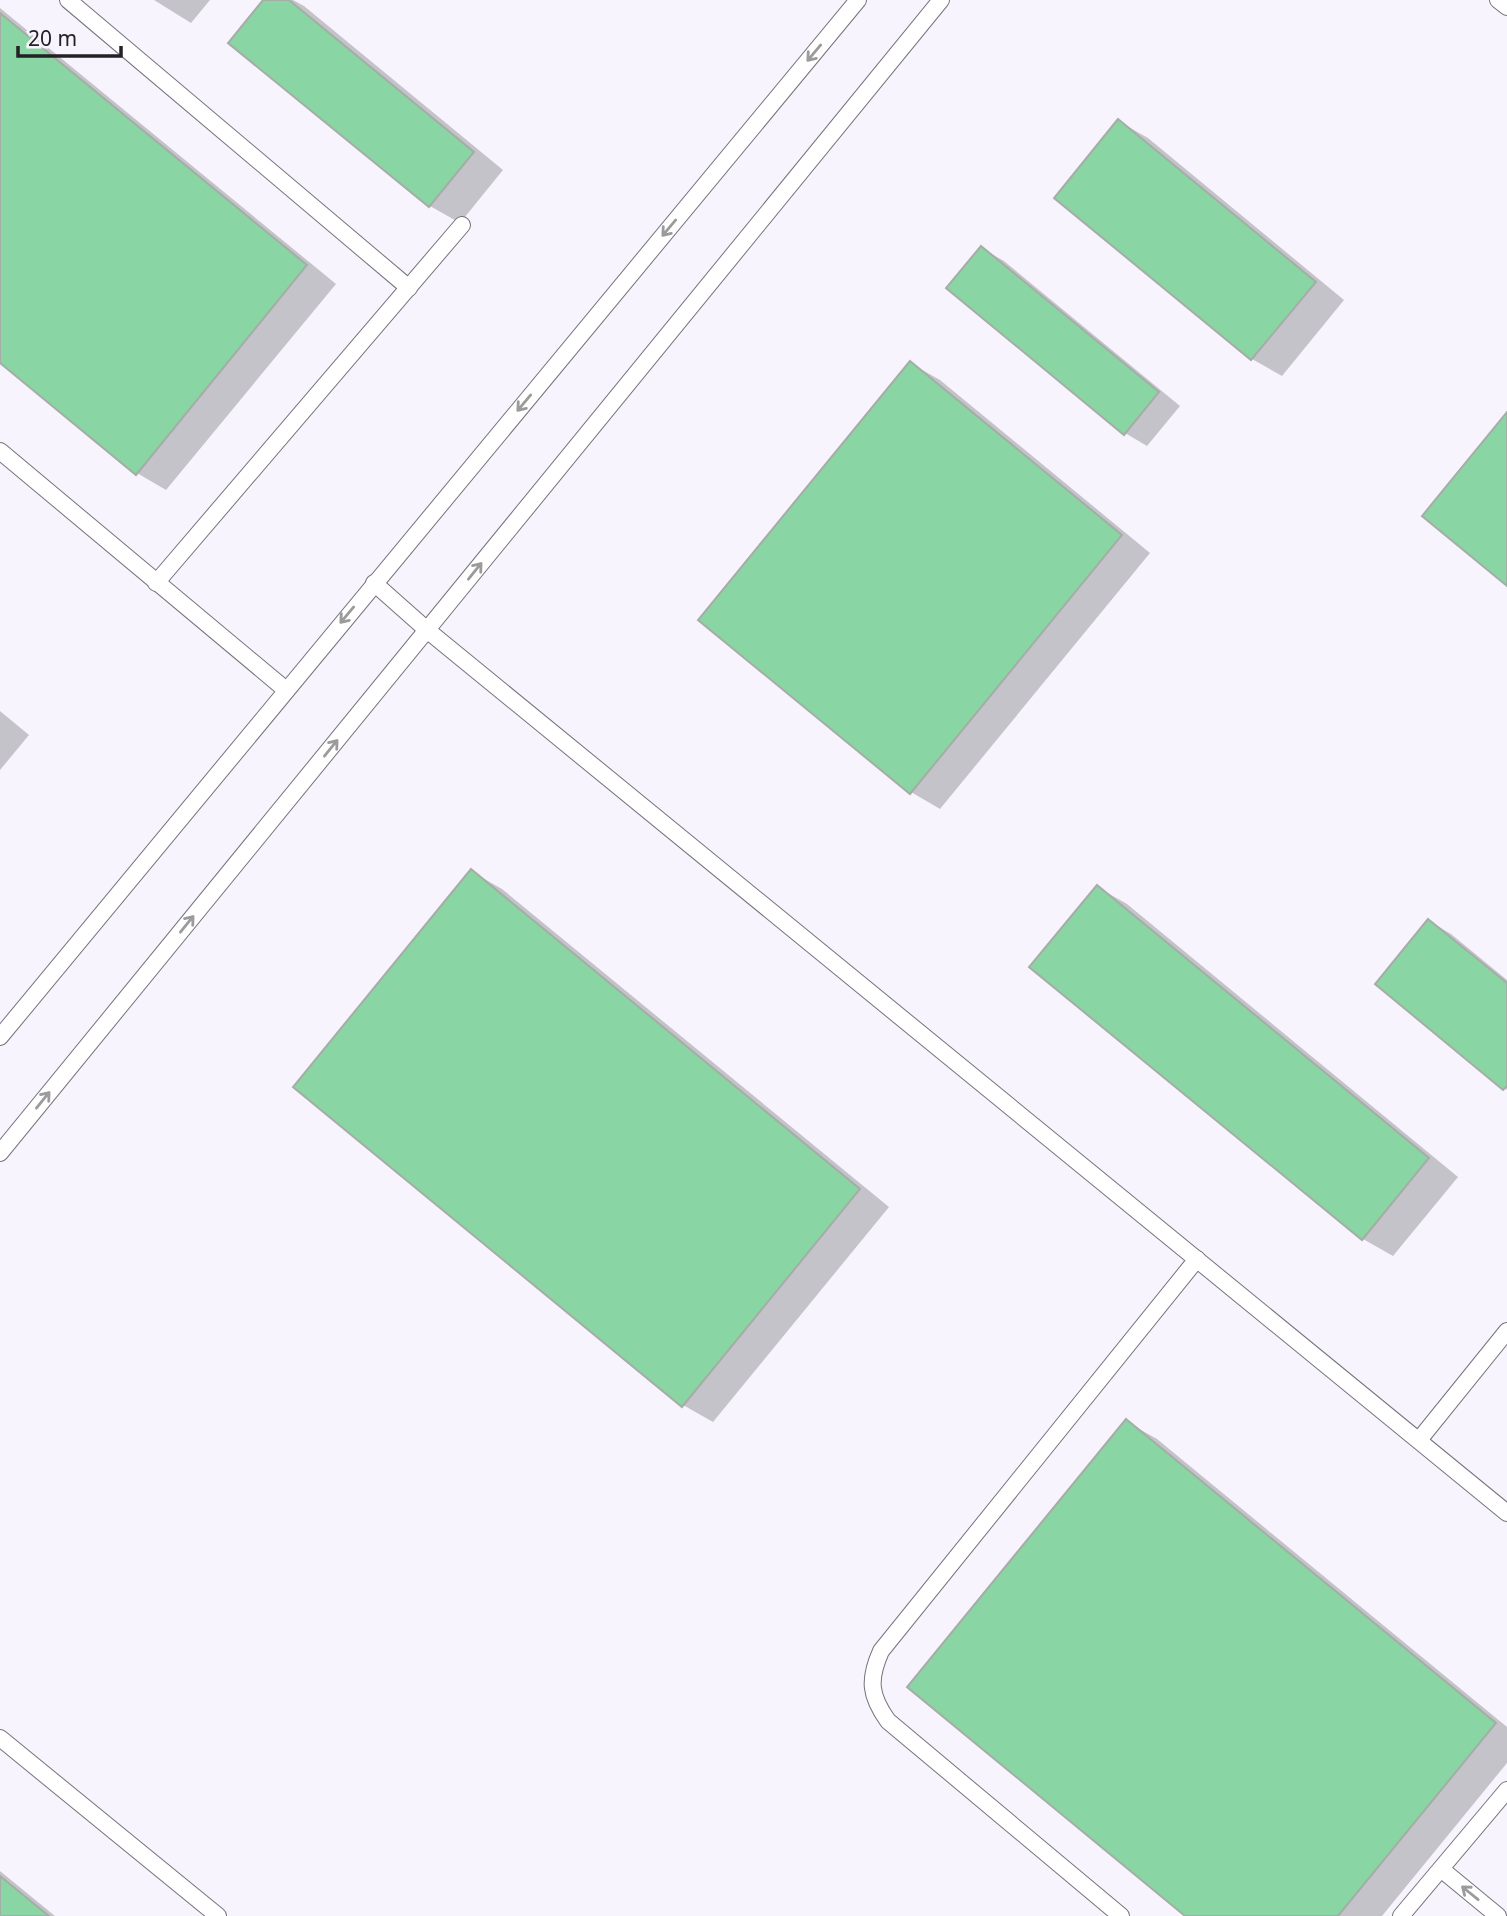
<svg xmlns="http://www.w3.org/2000/svg" width="1507" height="1916" font-family="'Noto Sans',sans-serif">
<style>
.shadow{fill:#0003}
.building{fill:#89d5a3;stroke:#a5ada7;stroke-width:2}
.lines{fill:none;stroke-linecap:round;stroke-linejoin:round}
.lane-casing{stroke:#76737b;stroke-width:18}
.lane{stroke:#fff;stroke-width:16}
.oneway{stroke:#9c9b9c}
</style>
<rect width="100%" height="100%" fill="#f7f4fd"/>
<g class="shadow">
<polygon points="154,0 210,0 191,23"/>
<polygon points="265,0 293,0 304,6 503,170 460,223 430,206 230,42"/>
<polygon points="0,8 336,284 166,490 137,473 0,361"/>
<polygon points="1118,121 1148,138 1344,300 1282,376 1252,359 1056,197"/>
<polygon points="981,248 1004,261 1180,406 1147,446 1125,433"/>
<polygon points="910,363 940,380 1150,553 940,809 911,792"/>
<polygon points="0,711 29,735 0,770"/>
<polygon points="472,872 502,889 889,1207 713,1422 683,1405"/>
<polygon points="1097,887 1127,904 1458,1177 1393,1256 1363,1239 1032,967"/>
<polygon points="1429,921 1451,934 1507,980 1507,1090 1377,984"/>
<polygon points="1127,1422 1157,1439 1507,1727 1507,1763 1382,1916 1188,1916"/>
<polygon points="0,1871 55,1916 0,1916"/>
</g>
<g class="building">
<polygon points="263,0 289,0 474,152 429,207 228,43"/>
<polygon points="0,13 307,265 136,475 0,363"/>
<polygon points="1118,119 1316,282 1251,360 1054,198"/>
<polygon points="981,246 1159,392 1124,435 946,288"/>
<polygon points="910,361 1122,535 910,794 698,620"/>
<polygon points="1507,412 1507,586 1422,516"/>
<polygon points="471,869 860,1189 682,1407 293,1087"/>
<polygon points="1097,885 1429,1158 1362,1240 1029,967"/>
<polygon points="1428,919 1507,983 1507,1086 1503,1090 1375,984"/>
<polygon points="1126,1419 1496,1723 1338,1916 1185,1916 907,1687"/>
<polygon points="0,1876 49,1916 0,1916"/>
</g>
<g class="lines">
<defs>
<g id="lane">
<polyline points="68,0 409,288"/>
<polyline points="1498,0 1507,7"/>
<polyline points="0,451 286,690"/>
<polyline points="156,583 462,225"/>
<polyline points="374,583 427,630 1507,1513"/>
<polyline points="0,1037 858,0"/>
<polyline points="0,1153 941,0"/>
<polyline points="1419,1440 1507,1331"/>
<polyline points="0,1738 218,1916"/>
<polyline points="1441,1869 1498,1916"/>
<path d="M1121,1916L888,1721C870,1696 868,1680 881,1651L1197,1259"/>
<polyline points="1401,1916 1507,1790"/>
</g>
</defs>
<use href="#lane" class="lane-casing"/>
<use href="#lane" class="lane"/>
</g>
<defs><path id="oneway-shaft" d="M-6 0H5M1.5-3L5.5 0L1.5 3" fill="none" stroke-width="1.6" stroke-linecap="round" stroke-linejoin="round" transform="scale(1.75)"/></defs>
<g class="oneway">
<use href="#oneway-shaft" transform="translate(814 53) rotate(130)"/>
<use href="#oneway-shaft" transform="translate(669 228) rotate(130)"/>
<use href="#oneway-shaft" transform="translate(524 403) rotate(130)"/>
<use href="#oneway-shaft" transform="translate(475 571) rotate(-51)"/>
<use href="#oneway-shaft" transform="translate(347 615) rotate(130)"/>
<use href="#oneway-shaft" transform="translate(331 748) rotate(-51)"/>
<use href="#oneway-shaft" transform="translate(187 924) rotate(-51)"/>
<use href="#oneway-shaft" transform="translate(43 1100) rotate(-51)"/>
<use href="#oneway-shaft" transform="translate(1470 1893) rotate(-141)"/>
</g>
<path d="M18 46v10h103v-10" fill="none" stroke="#222124" stroke-width="3.5"/>
<text x="28" y="46" font-size="21" fill="#222124" stroke="#f7f4fd" stroke-width="5" paint-order="stroke">20 m</text>
</svg>
